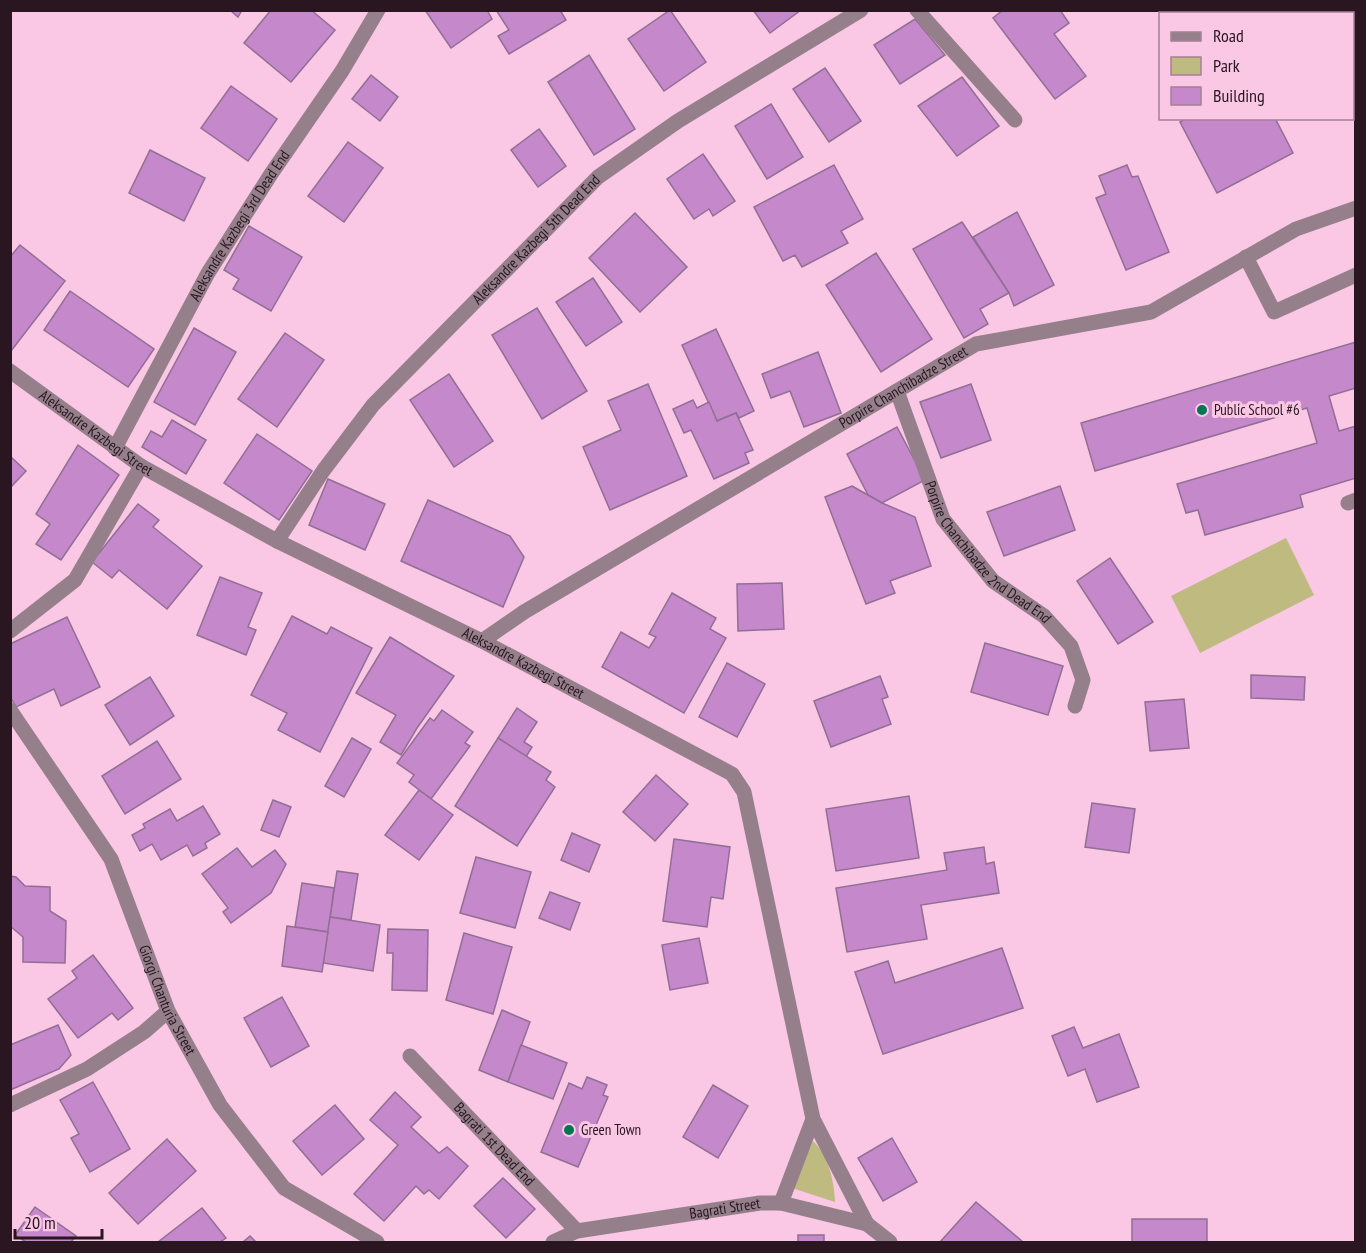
<svg xmlns="http://www.w3.org/2000/svg" width="1366" height="1253" font-family="'PT Sans Narrow',sans-serif">
<style>
.green{fill:#bfba80}
.building{fill:#c488cb;stroke:#916f95;stroke-width:1.5}
.lines{fill:none;stroke-linecap:round;stroke-linejoin:round}
.minor{stroke:#947f8b;stroke-width:15}
.poi-dot{fill:#007652;stroke:#fac7e4;stroke-width:2}
.labels{text-anchor:middle;stroke-width:6;stroke-linejoin:round;paint-order:stroke}
.street-label{font-size:15px;fill:#291621;stroke:#fac7e4}
.poi-label{font-size:15px;fill:#291621;stroke:#fac7e4;text-anchor:start}
</style>
<rect width="100%" height="100%" fill="#fac7e4"/>
<g class="green">
<polygon points="1286,538 1314,595 1200,653 1171,596"/>
<path d="M813,1141C829,1157 834,1181 835,1202L792,1188Z"/>
</g>
<g class="building">
<polygon points="230,10 242,10 238,17"/>
<polygon points="271,10 311,10 335,30 291,82 244,43"/>
<polygon points="425,10 487,10 492,19 451,48"/>
<polygon points="496,10 560,10 566,20 509,54 498,36 509,30"/>
<polygon points="670,10 706,62 664,91 628,39"/>
<polygon points="753,10 801,10 770,33"/>
<polygon points="1003,10 1060,10 1069,23 1054,34 1086,76 1055,99 993,18"/>
<polygon points="1267,10 1310,10 1306,14 1269,14"/>
<polygon points="915,19 945,55 900,84 874,45"/>
<polygon points="589,55 635,129 594,155 548,82"/>
<polygon points="825,68 861,121 829,142 793,89"/>
<polygon points="371,75 398,97 380,121 352,99"/>
<polygon points="962,77 999,126 957,156 918,106"/>
<polygon points="231,86 277,119 248,161 201,128"/>
<polygon points="771,104 803,157 767,179 735,126"/>
<polygon points="1187,118 1275,118 1293,153 1217,193 1180,122"/>
<polygon points="539,129 566,166 538,187 511,150"/>
<polygon points="348,142 383,168 344,222 308,196"/>
<polygon points="150,150 205,178 184,221 129,193"/>
<polygon points="703,154 735,201 713,216 709,209 694,219 667,179"/>
<polygon points="834,165 863,219 841,231 848,243 802,267 795,255 783,261 754,207"/>
<polygon points="1127,165 1132,177 1138,176 1169,252 1126,270 1096,198 1106,194 1099,176"/>
<polygon points="1017,212 1054,285 1014,306 1009,293 973,237"/>
<polygon points="635,213 687,267 640,312 589,258"/>
<polygon points="962,222 1009,293 980,309 988,324 964,338 913,249"/>
<polygon points="249,226 302,257 271,311 233,289 239,279 224,270"/>
<polygon points="20,245 65,281 11,351 10,257"/>
<polygon points="876,253 932,339 881,372 826,285"/>
<polygon points="593,278 622,322 586,346 556,302"/>
<polygon points="70,291 154,349 128,387 44,330"/>
<polygon points="537,308 587,391 542,419 492,335"/>
<polygon points="194,328 236,352 195,425 154,402"/>
<polygon points="716,329 754,411 739,418 736,413 717,421 682,345"/>
<polygon points="285,333 324,360 277,427 238,399"/>
<polygon points="1356,342 1356,388 1329,396 1339,431 1356,426 1356,478 1300,495 1303,507 1205,535 1198,510 1186,513 1177,484 1317,443 1307,408 1095,471 1081,423"/>
<polygon points="818,352 841,413 804,427 790,391 771,398 762,374"/>
<polygon points="449,374 493,441 454,467 410,400"/>
<polygon points="648,384 687,476 610,510 583,447 621,430 608,401"/>
<polygon points="971,384 991,440 941,458 920,402"/>
<polygon points="693,400 697,408 709,402 717,421 736,413 753,450 745,453 749,463 714,479 691,430 684,433 673,409"/>
<polygon points="172,420 206,440 186,474 142,447 151,431 162,437"/>
<polygon points="897,427 925,480 882,503 868,495 847,454"/>
<polygon points="257,434 312,471 279,520 224,483"/>
<polygon points="78,445 119,475 61,560 36,544 50,524 36,514"/>
<polygon points="10,456 26,471 10,488"/>
<polygon points="328,479 385,504 365,550 309,525"/>
<polygon points="852,486 882,503 915,517 931,566 890,581 895,593 866,604 825,497"/>
<polygon points="1060,486 1075,530 1004,556 987,512"/>
<polygon points="428,500 510,536 524,557 503,607 401,561"/>
<polygon points="138,504 159,520 153,527 202,566 167,609 119,570 112,578 92,562"/>
<polygon points="1110,558 1153,622 1118,644 1077,581"/>
<polygon points="220,577 262,593 248,627 256,630 246,655 197,635"/>
<polygon points="782,583 784,629 738,631 737,584"/>
<polygon points="672,593 716,618 710,629 726,638 684,713 602,667 621,632 649,648 656,637 649,634"/>
<polygon points="292,616 327,634 331,627 372,648 320,752 278,730 287,713 251,695"/>
<polygon points="67,617 100,687 61,706 54,689 16,707 10,696 10,644"/>
<polygon points="390,637 454,676 417,728 401,755 380,742 396,715 356,693"/>
<polygon points="985,643 1063,666 1048,715 971,692"/>
<polygon points="727,663 765,684 737,737 699,717"/>
<polygon points="1251,675 1305,677 1304,700 1251,698"/>
<polygon points="880,676 888,697 882,699 891,724 831,747 814,701"/>
<polygon points="150,677 174,716 130,745 105,705"/>
<polygon points="1184,699 1189,748 1150,751 1145,702"/>
<polygon points="517,708 537,722 524,742 532,747 526,757 498,738"/>
<polygon points="442,710 473,732 465,743 470,746 431,799 409,782 414,775 397,763 430,718 434,721"/>
<polygon points="352,738 371,749 344,797 325,786"/>
<polygon points="498,738 551,772 546,780 555,787 517,846 455,806"/>
<polygon points="157,741 181,779 125,814 102,776"/>
<polygon points="656,775 688,804 655,841 623,812"/>
<polygon points="419,790 453,815 419,860 385,835"/>
<polygon points="909,796 919,858 836,871 826,809"/>
<polygon points="273,800 291,807 279,837 261,830"/>
<polygon points="1092,803 1135,809 1129,853 1085,847"/>
<polygon points="203,806 220,834 205,843 207,848 193,856 187,845 161,860 152,844 140,851 132,835 145,828 143,824 170,809 177,821"/>
<polygon points="572,833 600,845 589,872 561,860"/>
<polygon points="674,839 730,847 723,899 711,897 707,927 663,921"/>
<polygon points="984,847 986,864 994,862 999,893 921,905 927,939 847,952 836,888 947,870 944,853"/>
<polygon points="237,848 252,867 275,850 286,864 271,893 231,923 223,912 228,908 202,874"/>
<polygon points="476,857 531,872 515,928 460,913"/>
<polygon points="337,871 358,874 351,920 330,917"/>
<polygon points="10,876 16,877 25,886 50,887 50,911 66,921 65,963 23,962 23,937 10,926"/>
<polygon points="302,883 334,888 328,932 295,927"/>
<polygon points="550,892 580,903 570,930 539,918"/>
<polygon points="330,917 380,925 373,971 323,963"/>
<polygon points="287,926 328,932 322,972 282,966"/>
<polygon points="388,929 428,930 427,991 392,990 393,953 387,953"/>
<polygon points="464,933 512,947 493,1014 446,1000"/>
<polygon points="699,938 708,983 670,990 662,945"/>
<polygon points="1002,948 1023,1008 883,1054 855,972 888,961 895,983"/>
<polygon points="93,955 133,1008 118,1020 112,1013 78,1038 48,999 77,978 72,971"/>
<polygon points="282,997 309,1046 271,1067 244,1018"/>
<polygon points="502,1010 530,1022 508,1082 479,1070"/>
<polygon points="58,1025 71,1055 59,1069 10,1090 10,1045"/>
<polygon points="1074,1027 1083,1048 1119,1034 1139,1087 1097,1102 1085,1069 1068,1076 1052,1036"/>
<polygon points="521,1045 567,1063 553,1099 508,1082"/>
<polygon points="587,1077 607,1085 603,1095 608,1097 578,1167 541,1152 569,1083 582,1089"/>
<polygon points="93,1082 130,1149 90,1172 71,1138 79,1134 60,1100"/>
<polygon points="713,1085 748,1106 718,1158 683,1137"/>
<polygon points="395,1092 421,1117 411,1127 439,1153 447,1147 468,1166 439,1199 429,1190 424,1194 416,1186 384,1221 354,1194 398,1145 370,1120"/>
<polygon points="335,1105 364,1139 322,1175 293,1141"/>
<polygon points="892,1138 917,1182 883,1201 858,1158"/>
<polygon points="167,1139 196,1171 138,1224 109,1193"/>
<polygon points="503,1178 535,1209 506,1238 474,1206"/>
<polygon points="976,1202 1023,1242 940,1242"/>
<polygon points="35,1207 76,1236 71,1242 26,1242 15,1235"/>
<polygon points="202,1208 226,1238 220,1242 158,1242"/>
<rect x="1132" y="1219" width="75" height="23"/>
<rect x="798" y="1235" width="26" height="7"/>
<polygon points="250,1236 256,1242 243,1242"/>
</g>
<g class="lines">
<g class="minor">
<polyline points="917,10 1015,120"/>
<polyline points="1246,257 1274,312 1356,275"/>
<path id="s1" d="M10,371L141,466L277,541L482,641L732,774L744,792L813,1119L867,1224"/>
<path id="s2" d="M897,391L943,519L993,581L1044,616L1071,646L1083,680L1075,706"/>
<path id="s3" d="M115,448L208,273L271,174L342,71L378,10"/>
<polyline points="1348,503 1356,500"/>
<path id="s4" d="M277,541L323,471L373,405L598,177L678,121L861,10"/>
<polyline points="10,631 75,580 141,466"/>
<path id="s5" d="M482,641L524,612L976,344L1151,312L1296,229L1356,208"/>
<path id="s6" d="M10,710L111,859L168,1011L220,1105L284,1188L377,1242"/>
<path id="s7" d="M410,1056L577,1231"/>
<polyline points="10,1105 87,1069 144,1032 168,1011"/>
<polyline points="781,1203 813,1119"/>
<path id="s8" d="M553,1242L577,1231L760,1203H781L867,1224L890,1242"/>
</g>
</g>
<g class="poi-dot">
<circle cx="1202" cy="410" r="6"/>
<circle cx="569" cy="1130" r="6"/>
</g>
<g class="labels">
<g class="street-label">
<text dy="5" stroke="none"><textPath href="#s3" startOffset="255">Aleksandre Kazbegi 3rd Dead End</textPath></text>
<text dy="5" stroke="none"><textPath href="#s4" startOffset="399">Aleksandre Kazbegi 5th Dead End</textPath></text>
<text dy="5" stroke="none"><textPath href="#s5" startOffset="492">Porpire Chanchibadze Street</textPath></text>
<text dy="5" stroke="none"><textPath href="#s1" startOffset="106">Aleksandre Kazbegi Street</textPath></text>
<text dy="5" stroke="none"><textPath href="#s2" startOffset="190">Porpire Chanchibadze 2nd Dead End</textPath></text>
<text dy="5" stroke="none"><textPath href="#s1" startOffset="592">Aleksandre Kazbegi Street</textPath></text>
<text dy="5" stroke="none"><textPath href="#s6" startOffset="332">Giorgi Chanturia Street</textPath></text>
<text dy="5" stroke="none"><textPath href="#s7" startOffset="122">Bagrati 1st Dead End</textPath></text>
<text dy="5" stroke="none"><textPath href="#s8" startOffset="176">Bagrati Street</textPath></text>
</g>
<g class="poi-label">
<text x="1214" y="415">Public School #6</text>
<text x="581" y="1135">Green Town</text>
</g>
</g>
<rect width="1366" height="1253" fill="none" stroke="#291621" stroke-width="24"/>
<rect x="1159" y="12" width="195" height="108" fill="#fac7e4" stroke="#a68096" stroke-width="1.5"/>
<rect x="1171" y="32" width="30" height="9" fill="#947f8b" stroke="#a68096" stroke-width="1.5"/>
<text x="1213" y="42" font-size="18" fill="#291621">Road</text>
<rect x="1171" y="57" width="30" height="18" fill="#bfba80" stroke="#a68096" stroke-width="1.5"/>
<text x="1213" y="72" font-size="18" fill="#291621">Park</text>
<rect x="1171" y="87" width="30" height="18" fill="#c488cb" stroke="#a68096" stroke-width="1.5"/>
<text x="1213" y="102" font-size="18" fill="#291621">Building</text>
<path d="M15 1229v9h87v-9" fill="none" stroke="#291621" stroke-width="3"/>
<text x="24" y="1229" font-size="18" fill="#291621" stroke="#fac7e4" stroke-width="4.5" paint-order="stroke">20 m</text>
</svg>
